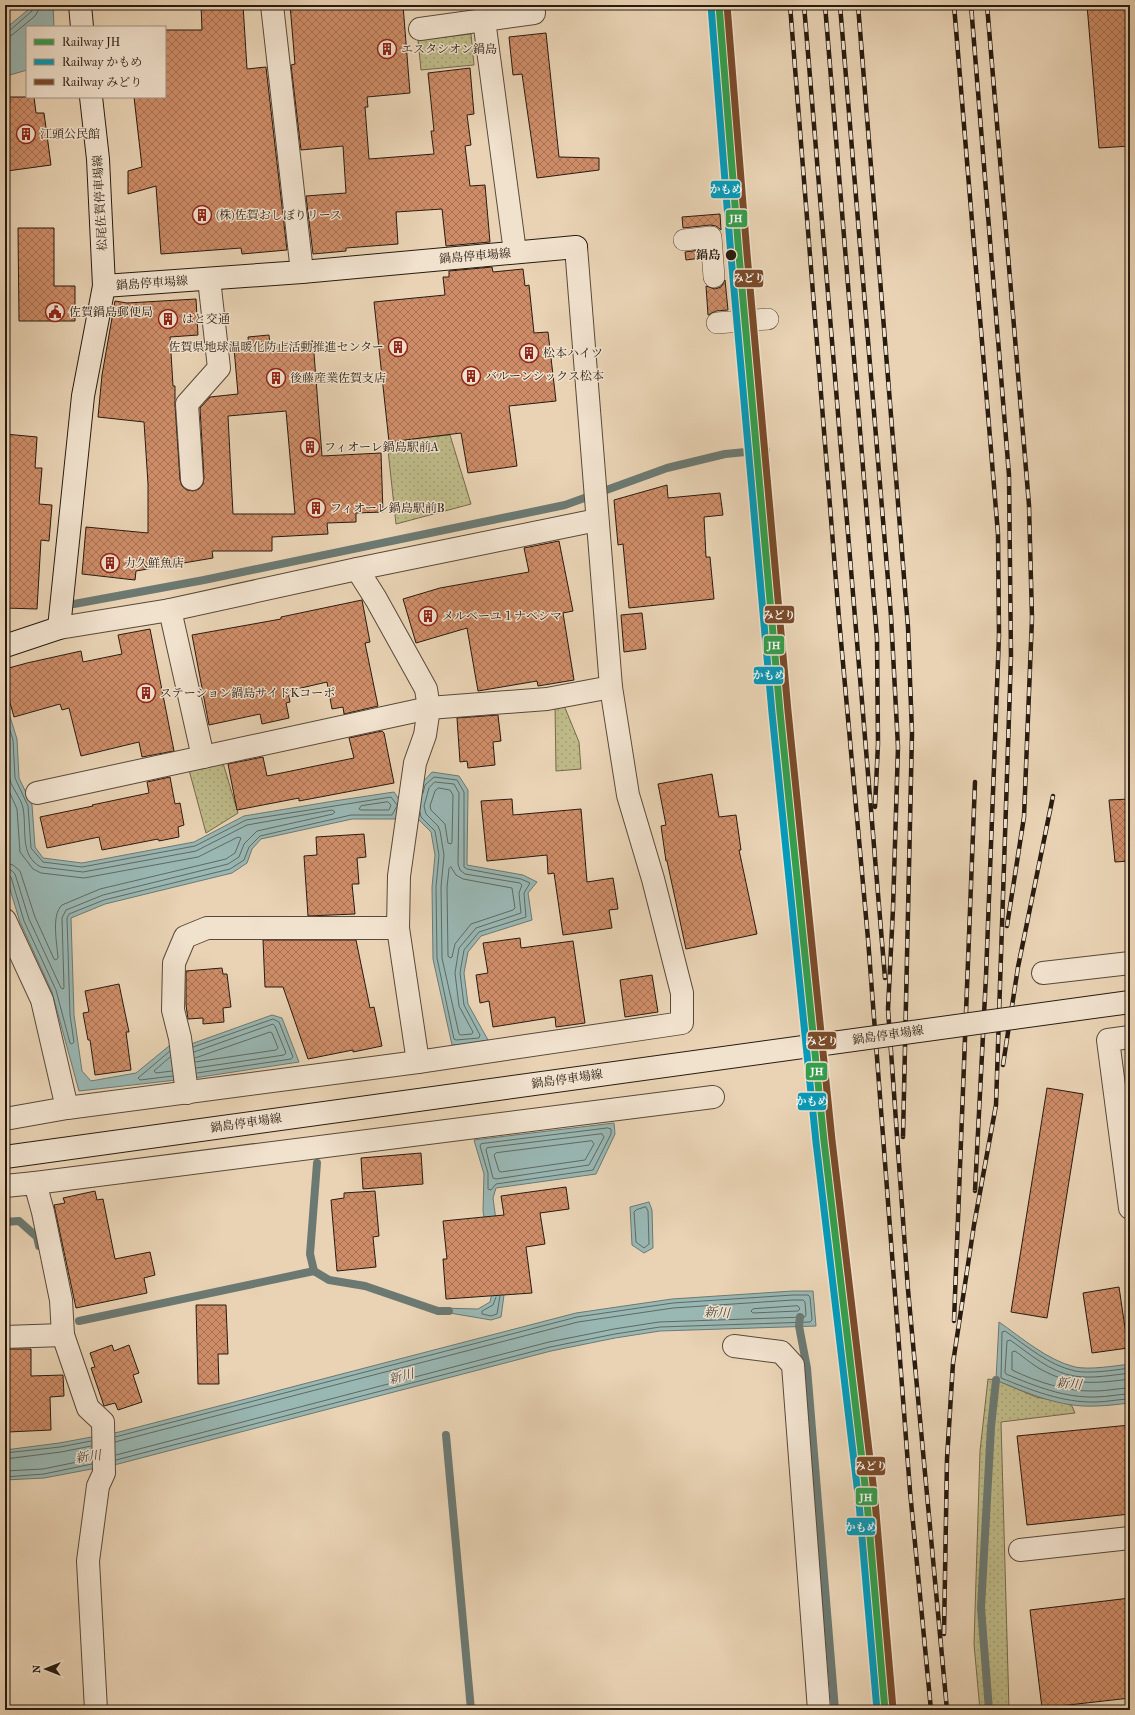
<svg xmlns="http://www.w3.org/2000/svg" width="1135" height="1715" font-family="'IM FELL French Canon','Noto Serif JP',serif">
<style>
.green{fill:url(#green-dots);stroke:#736a4c}
.water{fill:#99b7b3;stroke:#6c7972}
.lines{fill:none;stroke-linecap:round;stroke-linejoin:round}
.shore{stroke:#606962;stroke-width:1}
.stream{stroke:#6c7972;stroke-width:8}
.building{fill:url(#building-cross-hatch);stroke:#281b10;fill-rule:evenodd}
.pedestrian-casing{stroke:#584939;stroke-width:22}
.minor-casing{stroke:#584939;stroke-width:24}
.secondary-casing{stroke:#281b10;stroke-width:24}
.pedestrian{stroke:#f1e2ce;stroke-width:21}
.minor{stroke:#f1e2ce;stroke-width:22}
.secondary{stroke:#f1e2ce;stroke-width:22}
.rail-casing{stroke:#281b10;stroke-width:4.5}
.rail{stroke:#f1e2ce;stroke-width:3;stroke-dasharray:9;stroke-linecap:butt}
.secondary-bridge-casing{stroke:#281b10;stroke-width:24;stroke-linecap:butt}
.secondary-bridge{stroke:#f1e2ce;stroke-width:22}
.rail-1-casing{stroke:#f1e2ce;stroke-width:10}
.rail-2-casing{stroke:#f1e2ce;stroke-width:10}
.rail-3-casing{stroke:#f1e2ce;stroke-width:10}
.rail-1{stroke:#349e4d;stroke-width:7}
.rail-2{stroke:#049bbb;stroke-width:7}
.rail-3{stroke:#7a4b2a;stroke-width:7}
.stop-dot{fill:#281b10;stroke:#f1e2ce;stroke-width:1.5}
.labels{text-anchor:middle;stroke-width:3;stroke-linejoin:round;paint-order:stroke}
.poi-label{font-size:12px;fill:#281b10;stroke:#f1e2ce;text-anchor:start}
.street-label{font-size:12px;fill:#281b10;stroke:#f1e2ce}
.stop-label{font-size:12px;font-weight:bold;fill:#281b10;stroke:#f1e2ce;text-anchor:end}
.water-label{font-size:13px;font-style:italic;fill:#4a4a41;stroke:#f1e2ce}
.line-badge{stroke:#f1e2ce;stroke-width:1.5}
.badge-label{font-size:11px;text-anchor:middle;font-weight:bold;fill:#fff}
</style>
<defs>
<pattern id="green-dots" width="8" height="8" patternUnits="userSpaceOnUse"><rect width="8" height="8" fill="#beba88"/><path d="M2 2h.1M6 6h.1" fill="none" stroke="#a39f74" stroke-width="1.8" stroke-linecap="round"/></pattern>
<pattern id="building-cross-hatch" width="8" height="8" patternUnits="userSpaceOnUse"><rect width="8" height="8" fill="#ce8d68"/><path d="M0 0l8 8M0 8l8-8" fill="none" stroke="#a77254"/></pattern>
</defs>
<rect width="100%" height="100%" fill="#e9d3b4"/>
<filter id="stains"><feTurbulence type="fractalNoise" baseFrequency=".005" numOctaves="4"/><feColorMatrix values="0 0 0 0 .2 0 0 0 0 .09 0 0 0 0 .02 0 0 0 .5 -.17"/></filter>
<radialGradient id="worn" r=".72"><stop offset=".6" stop-color="#630" stop-opacity="0"/><stop offset="1" stop-color="#630" stop-opacity=".3"/></radialGradient>
<g class="green">
<polygon points="471,34 474,65 421,70 418,40"/>
<polygon points="450,435 471,504 396,524 387,441"/>
<polygon points="563,703 579,742 581,769 556,771 555,704"/>
<polygon points="223,763 238,813 206,833 189,770"/>
<polygon points="988,1379 996,1380 1036,1397 1071,1404 1075,1413 1001,1422 1009,1710 980,1710 974,1644 980,1451"/>
</g>
<g class="water">
<polygon points="30,5 53,5 54,27 27,27 27,70 10,75 5,80 5,29 29,9"/>
<polygon points="5,701 17,739 19,778 32,805 35,847 43,858 82,863 194,842 244,816 334,801 394,792 402,804 396,819 352,819 261,839 252,849 247,863 232,873 105,904 71,918 74,1015 82,1071 91,1081 136,1073 169,1046 191,1044 272,1015 282,1018 299,1062 194,1078 79,1091 52,992 20,922 5,873"/>
<polygon points="432,772 459,776 468,790 467,865 523,875 537,882 528,893 532,920 481,936 468,952 464,973 468,1004 488,1040 468,1044 452,1045 433,959 432,887 435,855 431,832 417,818 422,783"/>
<polygon points="614,1123 615,1134 596,1174 496,1188 493,1198 505,1288 501,1317 491,1320 438,1311 439,1308 478,1309 490,1302 494,1284 483,1211 484,1174 474,1140"/>
<polygon points="649,1202 652,1210 653,1248 644,1253 632,1245 630,1207"/>
<polygon points="793,1291 813,1291 816,1326 660,1331 615,1338 551,1351 118,1464 44,1478 5,1480 5,1450 59,1443 119,1432 576,1313 672,1299"/>
<path d="M999,1322C1022,1338 1047,1360 1075,1367C1090,1370 1114,1366 1130,1364V1403C1119,1404 1107,1406 1096,1406C1061,1408 1027,1393 996,1380Z"/>
</g>
<g class="lines">
<g class="shore">
<polyline points="5,32 9,31 32,11 33,5"/>
<polyline points="5,37 12,35 35,16 38,11 39,5"/>
<polyline points="5,714 13,740 15,778 28,806 31,848 43,862 82,867 195,846 246,820 391,797 397,805"/>
<path d="M5,731C10,747 6,764 10,780C13,790 21,798 23,808C27,828 19,856 41,867L83,872L196,851L247,825L332,810L335,812L333,814L257,831L244,844L239,857L228,864L103,895L66,910L62,918L64,988L63,989L61,988L29,919L15,874L11,870L5,869"/>
<path d="M5,782L17,809L20,852L33,869L41,873L84,878L198,857L238,837L241,838L235,853L226,859L100,889L62,905C51,915 57,943 58,958L56,960L54,959L35,917L20,871L13,865L5,863"/>
<polygon points="435,782 454,784 459,793 458,864 460,870 465,874 520,883 522,885 519,893 521,913 476,928 459,948 455,973 459,1006 473,1032 472,1034 461,1035 459,1034 442,958 441,887 444,855 440,831 438,826 426,814 424,806 429,788"/>
<polygon points="439,788 450,790 453,795 452,842 451,844 448,843 445,824 431,810 430,806 435,791"/>
<polygon points="388,802 391,805 389,810 361,810 359,809 361,806"/>
<polyline points="420,812 421,817 435,831 439,855 436,887 437,958 454,1039 456,1040 479,1038 480,1035 464,1005 460,973 464,950 479,932 526,917 524,893 530,883 521,879 467,869 464,867 464,792 457,780 434,777 425,785 423,793"/>
<polygon points="451,867 456,875 463,879 512,888 515,908 513,910 471,924 455,944 452,957 450,958 448,956 447,887 449,869"/>
<polyline points="5,874 11,877 24,921 56,990 70,1043 72,1044 74,1042 70,1015 67,918 69,914 104,900 230,869 244,860 249,847 260,836 351,815 392,815 397,806"/>
<polyline points="193,1047 273,1019 279,1022 293,1057 291,1059 197,1073"/>
<polyline points="170,1051 138,1078 140,1080 173,1076"/>
<polyline points="194,1052 273,1024 275,1026 286,1053 284,1055 196,1068"/>
<polyline points="170,1057 154,1071 156,1073 172,1071"/>
<polyline points="195,1058 270,1032 272,1033 278,1048 276,1050 195,1062"/>
<polygon points="608,1128 611,1129 611,1134 593,1170 496,1184 491,1190 488,1189 488,1173 480,1146 481,1144"/>
<polygon points="602,1134 604,1137 589,1165 496,1179 493,1178 486,1150 487,1148"/>
<polygon points="592,1141 594,1144 585,1160 501,1172 499,1171 494,1155 496,1153"/>
<polygon points="646,1207 648,1211 649,1244 644,1248 636,1242 634,1212 636,1210"/>
<polyline points="496,1297 493,1305 482,1311 482,1314 491,1316 497,1314 500,1296"/>
<polygon points="798,1306 800,1309 798,1311 753,1313 751,1311 753,1309"/>
<path d="M1130,1368C1115,1370 1089,1374 1075,1371C1048,1365 1027,1346 1005,1331L1002,1332L1001,1378C1031,1390 1063,1403 1096,1402C1107,1402 1119,1399 1130,1399"/>
<path d="M1130,1373C1113,1375 1092,1379 1074,1376C1050,1372 1030,1354 1010,1340L1007,1341L1005,1372L1006,1374C1035,1386 1064,1398 1096,1397C1107,1397 1119,1394 1130,1394"/>
<path d="M1130,1379C1100,1383 1073,1386 1046,1372C1035,1367 1025,1358 1015,1351L1012,1352V1370C1037,1382 1067,1392 1096,1391C1107,1391 1119,1388 1130,1388"/>
<polyline points="115,1437 577,1317 673,1303 793,1295 808,1295 810,1297 812,1320 810,1322 660,1327 615,1334 550,1347 116,1460"/>
<polyline points="115,1442 578,1322 673,1308 793,1300 803,1300 805,1302 806,1315 805,1317 659,1322 614,1329 549,1342 116,1455"/>
<polyline points="5,1453 60,1447 91,1441"/>
<polyline points="5,1459 61,1452 91,1446"/>
<polyline points="5,1471 43,1469 92,1459"/>
<polyline points="5,1477 44,1474 92,1464"/>
</g>
<g class="stream">
<polyline points="74,604 204,580 565,505 667,468 725,454 766,450"/>
<polyline points="317,1163 310,1254 314,1271 329,1280 365,1286 438,1311 449,1311"/>
<polyline points="5,1222 19,1221 37,1237 39,1246"/>
<polyline points="800,1317 799,1326 807,1368 835,1710"/>
<polyline points="79,1321 314,1271"/>
<polyline points="446,1435 471,1710"/>
<polyline points="989,1710 981,1608 991,1427 996,1380"/>
</g>
</g>
<g class="building">
<polygon points="201,5 243,5 247,69 266,67 287,250 242,254 241,248 161,254 156,186 128,194 128,171 142,167 134,97 165,97 165,30 202,30"/>
<polygon points="290,5 403,5 410,93 367,97 368,107 365,107 369,159 434,154 431,131 434,131 428,73 470,68 474,114 467,115 471,145 465,146 470,186 485,185 490,242 446,246 442,209 396,212 398,244 346,248 346,251 313,254 306,196 346,193 343,146 301,150 291,65 295,64"/>
<polygon points="1087,5 1130,5 1130,146 1099,148"/>
<polygon points="546,33 559,157 599,158 599,170 537,178 522,74 513,75 509,37"/>
<polygon points="9,97 34,97 36,113 44,113 51,165 7,171 5,155 5,104 10,103"/>
<polygon points="720,214 721,230 716,226 710,225 683,228 682,217"/>
<polygon points="18,228 54,228 54,286 75,286 75,321 19,321"/>
<polygon points="700,250 701,258 686,260 685,252"/>
<polygon points="492,267 493,272 523,269 525,286 529,285 534,333 548,332 556,401 509,406 517,466 468,473 461,433 389,442 374,302 445,295 443,277 449,277 449,271"/>
<polygon points="725,280 728,310 716,311 708,315 706,286 715,289 721,287"/>
<path d="M196,299L198,335L170,337L173,386H175V405L180,480L182,486L187,490L193,491L199,489L203,484L204,478L200,408L210,397L238,394L234,348L249,347L248,337L269,335L270,345L313,341L322,456L381,453L383,512L356,513V522L327,523L328,534L272,537V551H212L213,558L136,571L135,580L82,574L86,527L148,533V484L144,422L98,417L102,375L115,301L127,303ZM286,411L295,514H233L228,416Z"/>
<polygon points="5,434 37,437 35,468 42,468 39,504 52,505 49,541 41,540 37,609 5,608"/>
<polygon points="667,485 668,498 720,493 723,515 704,517 706,557 710,557 714,599 629,608 623,544 618,545 614,500"/>
<polygon points="559,541 573,611 563,613 574,680 538,686 537,681 478,691 467,628 416,643 403,599 440,588 529,572 524,548"/>
<polygon points="362,600 370,642 365,643 378,706 344,714 343,707 332,709 327,682 288,691 290,702 286,703 289,718 262,724 260,714 209,725 192,635 281,619 281,617"/>
<polygon points="642,613 646,649 624,652 621,615"/>
<polygon points="150,629 174,751 142,757 139,742 81,756 69,708 62,710 60,704 14,717 5,685 5,669 27,663 81,651 83,662 122,654 118,635"/>
<polygon points="498,715 501,741 493,742 495,765 468,768 467,761 460,762 457,718"/>
<polygon points="382,731 384,733 394,783 299,801 299,798 237,810 228,764 263,757 267,776 354,758 349,738"/>
<polygon points="712,774 719,817 736,815 741,850 739,850 757,934 686,949 667,861 666,861 661,826 666,825 658,784"/>
<polygon points="170,777 175,804 180,803 184,825 178,827 179,837 159,841 158,839 102,850 99,837 47,848 40,817 93,806 92,805 149,793 147,782"/>
<polygon points="512,799 513,815 581,809 587,882 613,878 618,909 609,910 612,928 563,935 554,873 548,874 547,855 487,861 481,801"/>
<polygon points="1130,799 1130,861 1115,862 1109,800"/>
<polygon points="364,834 366,857 357,858 359,884 352,884 355,914 308,916 304,856 317,855 316,837"/>
<polygon points="520,938 521,948 573,941 585,1023 556,1027 555,1017 493,1027 489,1001 480,1003 476,975 488,973 483,943"/>
<polygon points="263,940 356,940 370,1008 374,1007 382,1046 353,1052 353,1050 308,1059 283,987 265,987"/>
<polygon points="222,968 223,974 227,974 231,1007 223,1008 224,1022 203,1024 203,1018 188,1019 186,1005 186,971"/>
<polygon points="652,975 658,1012 625,1017 620,980"/>
<polygon points="119,984 129,1032 126,1032 131,1070 95,1075 90,1040 88,1040 83,1013 89,1012 85,991"/>
<polygon points="1047,1088 1083,1094 1047,1318 1011,1312"/>
<polygon points="421,1153 423,1184 363,1189 361,1158"/>
<polygon points="566,1187 569,1209 540,1213 545,1244 526,1247 532,1293 446,1299 443,1259 447,1259 443,1221 504,1215 501,1196"/>
<polygon points="95,1191 97,1200 103,1199 115,1259 150,1252 155,1275 144,1278 147,1293 76,1308 54,1205 65,1203 63,1198"/>
<polygon points="375,1191 379,1236 373,1237 376,1267 337,1271 331,1200 344,1198 344,1193"/>
<polygon points="1119,1287 1128,1348 1092,1353 1083,1293"/>
<polygon points="196,1305 226,1305 228,1354 218,1354 219,1384 198,1384"/>
<polygon points="112,1345 114,1351 129,1345 139,1373 133,1375 142,1402 118,1410 115,1403 104,1406 91,1368 95,1367 90,1353"/>
<polygon points="5,1349 31,1349 31,1376 63,1375 64,1396 50,1397 51,1430 8,1432"/>
<polygon points="1130,1425 1130,1514 1027,1525 1017,1436"/>
<polygon points="1130,1598 1130,1698 1042,1708 1030,1610"/>
</g>
<g class="lines">
<defs>
<g id="pedestrian">
<polyline points="684,240 711,237 714,277"/>
<polyline points="717,323 768,319"/>
</g>
<g id="minor">
<polyline points="272,5 302,272"/>
<polyline points="484,20 515,252"/>
<polyline points="420,29 534,13"/>
<polyline points="192,479 187,404 219,368 209,279"/>
<polyline points="357,569 376,599 426,689 429,708 425,735 415,763 399,876 398,928 418,1062"/>
<polyline points="170,610 203,757"/>
<polyline points="59,628 170,610 357,569 597,520"/>
<polyline points="37,793 429,708 547,699 611,687"/>
<polyline points="5,920 42,1000 67,1108 5,1119"/>
<polyline points="1043,973 1130,963"/>
<polyline points="1130,1037 1108,1040 1130,1208"/>
<polyline points="187,1093 180,1038 173,1010 174,963 185,937 207,928 398,928"/>
<polyline points="67,1108 418,1062 682,1023 682,993 653,879 628,795 611,687 576,247"/>
<polyline points="35,1183 713,1097"/>
<polyline points="5,1186 35,1183 43,1212 61,1300 63,1335 88,1408 103,1422 104,1473 98,1486 88,1561 96,1710"/>
<polyline points="5,1337 63,1335"/>
<polyline points="734,1346 781,1352 793,1365 819,1710"/>
<polyline points="1020,1550 1130,1538"/>
</g>
<g id="secondary">
<polyline points="80,5 82,27"/>
<polyline points="104,286 302,272 576,247"/>
<polyline points="5,646 59,628 83,396 104,286 98,159 91,97"/>
</g>
</defs>
<use href="#pedestrian" class="pedestrian-casing"/>
<use href="#minor" class="minor-casing"/>
<use href="#secondary" class="secondary-casing"/>
<use href="#pedestrian" class="pedestrian"/>
<use href="#minor" class="minor"/>
<use href="#secondary" class="secondary"/>
<defs>
<g id="rail">
<polyline points="790,5 839,619 868,939 910,1491 931,1710"/>
<polyline points="804,5 885,978"/>
<polyline points="825,5 877,638 878,744 875,807"/>
<polyline points="840,5 891,616 898,747 893,909 888,1009 908,1290 947,1710"/>
<polyline points="858,5 908,627 912,733 903,1137"/>
<polyline points="954,5 998,534 999,635 986,976 975,1191"/>
<polyline points="987,5 1029,505 1032,618 1024,817 1007,926"/>
<polyline points="1003,1065 1018,967 1053,796"/>
<polyline points="954,1321 975,782"/>
<polyline points="944,1634 947,1459 953,1363 974,1225 996,1105 1011,656 1009,475 971,5"/>
</g>
</defs>
<use href="#rail" class="rail-casing"/>
<use href="#rail" class="rail"/>
<defs>
<polyline id="secondary-bridge" points="5,1157 1130,1002"/>
</defs>
<use href="#secondary-bridge" class="secondary-bridge-casing"/>
<use href="#secondary-bridge" class="secondary-bridge"/>
<defs>
<polyline id="rail-1" points="719,5 739,255 780,712 824,1141 867,1502 885,1710"/>
<polyline id="rail-2" points="711,6 731,256 772,713 816,1142 859,1503 877,1710"/>
<polyline id="rail-3" points="727,5 747,254 788,711 832,1140 875,1501 893,1709"/>
</defs>
<use href="#rail-1" class="rail-1-casing"/>
<use href="#rail-2" class="rail-2-casing"/>
<use href="#rail-3" class="rail-3-casing"/>
<use href="#rail-1" class="rail-1"/>
<use href="#rail-2" class="rail-2"/>
<use href="#rail-3" class="rail-3"/>
</g>
<defs>
<symbol id="building-ring" viewBox="-11 -11 22 22"><circle r="9.5" fill="#f1e2ce" stroke="#8f2418" stroke-width="1.5"/><path d="M-4-6H4V6H1V3H-1V6H-4ZM-2.5-4.3h1.7v1.8h-1.7ZM.8-4.3h1.7v1.8H.8ZM-2.5-1h1.7V.8h-1.7ZM.8-1h1.7V.8H.8Z" fill="#8f2418"/></symbol>
<symbol id="civic-ring" viewBox="-11 -11 22 22"><circle r="9.5" fill="#f1e2ce" stroke="#8f2418" stroke-width="1.5"/><path d="M-.6-6.5H3V-4.5H.6V-3L4-1V1h2V6H-6V1h2V-1L-.6-3ZM-1.2 2.5V6h2.4V2.5Z" fill="#8f2418"/></symbol>
</defs>
<g fill-rule="evenodd">
<use href="#building-ring" x="376" y="38" width="22" height="22"/>
<use href="#building-ring" x="15" y="123" width="22" height="22"/>
<use href="#building-ring" x="191" y="204" width="22" height="22"/>
<use href="#civic-ring" x="44" y="301" width="22" height="22"/>
<use href="#building-ring" x="157" y="308" width="22" height="22"/>
<use href="#building-ring" x="387" y="336" width="22" height="22"/>
<use href="#building-ring" x="518" y="342" width="22" height="22"/>
<use href="#building-ring" x="460" y="365" width="22" height="22"/>
<use href="#building-ring" x="265" y="367" width="22" height="22"/>
<use href="#building-ring" x="299" y="436" width="22" height="22"/>
<use href="#building-ring" x="305" y="497" width="22" height="22"/>
<use href="#building-ring" x="99" y="552" width="22" height="22"/>
<use href="#building-ring" x="417" y="605" width="22" height="22"/>
<use href="#building-ring" x="135" y="682" width="22" height="22"/>
</g>
<circle class="stop-dot" cx="731" cy="255" r="6"/>
<g class="labels">
<g class="poi-label">
<text x="401" y="53">エスタシオン鍋島</text>
<text x="40" y="138">江頭公民館</text>
<text x="216" y="219">(株)佐賀おしぼりリース</text>
<text x="69" y="316">佐賀鍋島郵便局</text>
<text x="182" y="323">はと交通</text>
<text x="384" y="351" text-anchor="end">佐賀県地球温暖化防止活動推進センター</text>
<text x="543" y="357">松本ハイツ</text>
<text x="485" y="380">バルーンシックス松本</text>
<text x="290" y="382">後藤産業佐賀支店</text>
<text x="324" y="451">フィオーレ鍋島駅前A</text>
<text x="330" y="512">フィオーレ鍋島駅前B</text>
<text x="124" y="567">力久鮮魚店</text>
<text x="442" y="620">メルベーユ１ナベシマ</text>
<text x="160" y="697">ステーション鍋島サイドKコーポ</text>
</g>
<g class="street-label">
<text transform="translate(100 203) rotate(-93)" y="4">松尾佐賀停車場線</text>
<text transform="translate(475 256) rotate(-5)" y="4">鍋島停車場線</text>
<text transform="translate(152 283) rotate(-4)" y="4">鍋島停車場線</text>
<text transform="translate(888 1035) rotate(-8)" y="4">鍋島停車場線</text>
<text transform="translate(567 1079) rotate(-8)" y="4">鍋島停車場線</text>
<text transform="translate(246 1123) rotate(-8)" y="4">鍋島停車場線</text>
</g>
<g class="stop-label">
<text x="720" y="259">鍋島</text>
</g>
<g class="water-label">
<text transform="translate(717 1312) rotate(2)" y="5">新川</text>
<text transform="translate(401 1376) rotate(-15)" y="5">新川</text>
<text transform="translate(1069 1383) rotate(5)" y="5">新川</text>
<text transform="translate(88 1456) rotate(-8)" y="5">新川</text>
</g>
</g>
<g class="line-badge">
<rect x="710" y="180" width="31" height="19" rx="4" fill="#049bbb"/>
<rect x="725" y="209" width="23" height="19" rx="4" fill="#349e4d"/>
<rect x="734" y="269" width="30" height="19" rx="4" fill="#7a4b2a"/>
<rect x="764" y="605" width="31" height="19" rx="4" fill="#7a4b2a"/>
<rect x="763" y="635" width="22" height="20" rx="4" fill="#349e4d"/>
<rect x="753" y="666" width="31" height="19" rx="4" fill="#049bbb"/>
<rect x="807" y="1031" width="30" height="19" rx="4" fill="#7a4b2a"/>
<rect x="805" y="1062" width="23" height="19" rx="4" fill="#349e4d"/>
<rect x="797" y="1092" width="30" height="19" rx="4" fill="#049bbb"/>
<rect x="856" y="1456" width="30" height="20" rx="4" fill="#7a4b2a"/>
<rect x="855" y="1487" width="23" height="19" rx="4" fill="#349e4d"/>
<rect x="846" y="1517" width="30" height="19" rx="4" fill="#049bbb"/>
</g>
<g class="badge-label">
<text x="726" y="193">かもめ</text>
<text x="736" y="222">JH</text>
<text x="749" y="282">みどり</text>
<text x="779" y="619">みどり</text>
<text x="774" y="649">JH</text>
<text x="769" y="679">かもめ</text>
<text x="822" y="1045">みどり</text>
<text x="817" y="1075">JH</text>
<text x="812" y="1105">かもめ</text>
<text x="871" y="1470">みどり</text>
<text x="866" y="1501">JH</text>
<text x="861" y="1531">かもめ</text>
</g>
<rect width="1135" height="1715" fill="none" stroke="#e9d3b4" stroke-width="20"/>
<rect x="6" y="6" width="1123" height="1703" fill="none" stroke="#281b10" stroke-width="2"/>
<rect x="10" y="10" width="1115" height="1695" fill="none" stroke="#281b10"/>
<rect x="26" y="26" width="140" height="72" fill="#f1e2ce" stroke="#a19282"/>
<rect x="34" y="39" width="20" height="6" fill="#349e4d" stroke="#a19282"/>
<text x="62" y="46" font-size="12" fill="#281b10">Railway JH</text>
<rect x="34" y="59" width="20" height="6" fill="#049bbb" stroke="#a19282"/>
<text x="62" y="66" font-size="12" fill="#281b10">Railway かもめ</text>
<rect x="34" y="79" width="20" height="6" fill="#7a4b2a" stroke="#a19282"/>
<text x="62" y="86" font-size="12" fill="#281b10">Railway みどり</text>
<g transform="translate(46 1669) rotate(270)" stroke="#f1e2ce" stroke-width="3" paint-order="stroke">
<path d="M0-3L7 15L0 10L-7 15Z" fill="#281b10"/>
<text y="-6" font-size="11" font-weight="bold" text-anchor="middle" fill="#281b10">N</text>
</g>
<rect width="100%" height="100%" filter="url(#stains)"/>
<rect width="100%" height="100%" fill="url(#worn)"/>
</svg>
